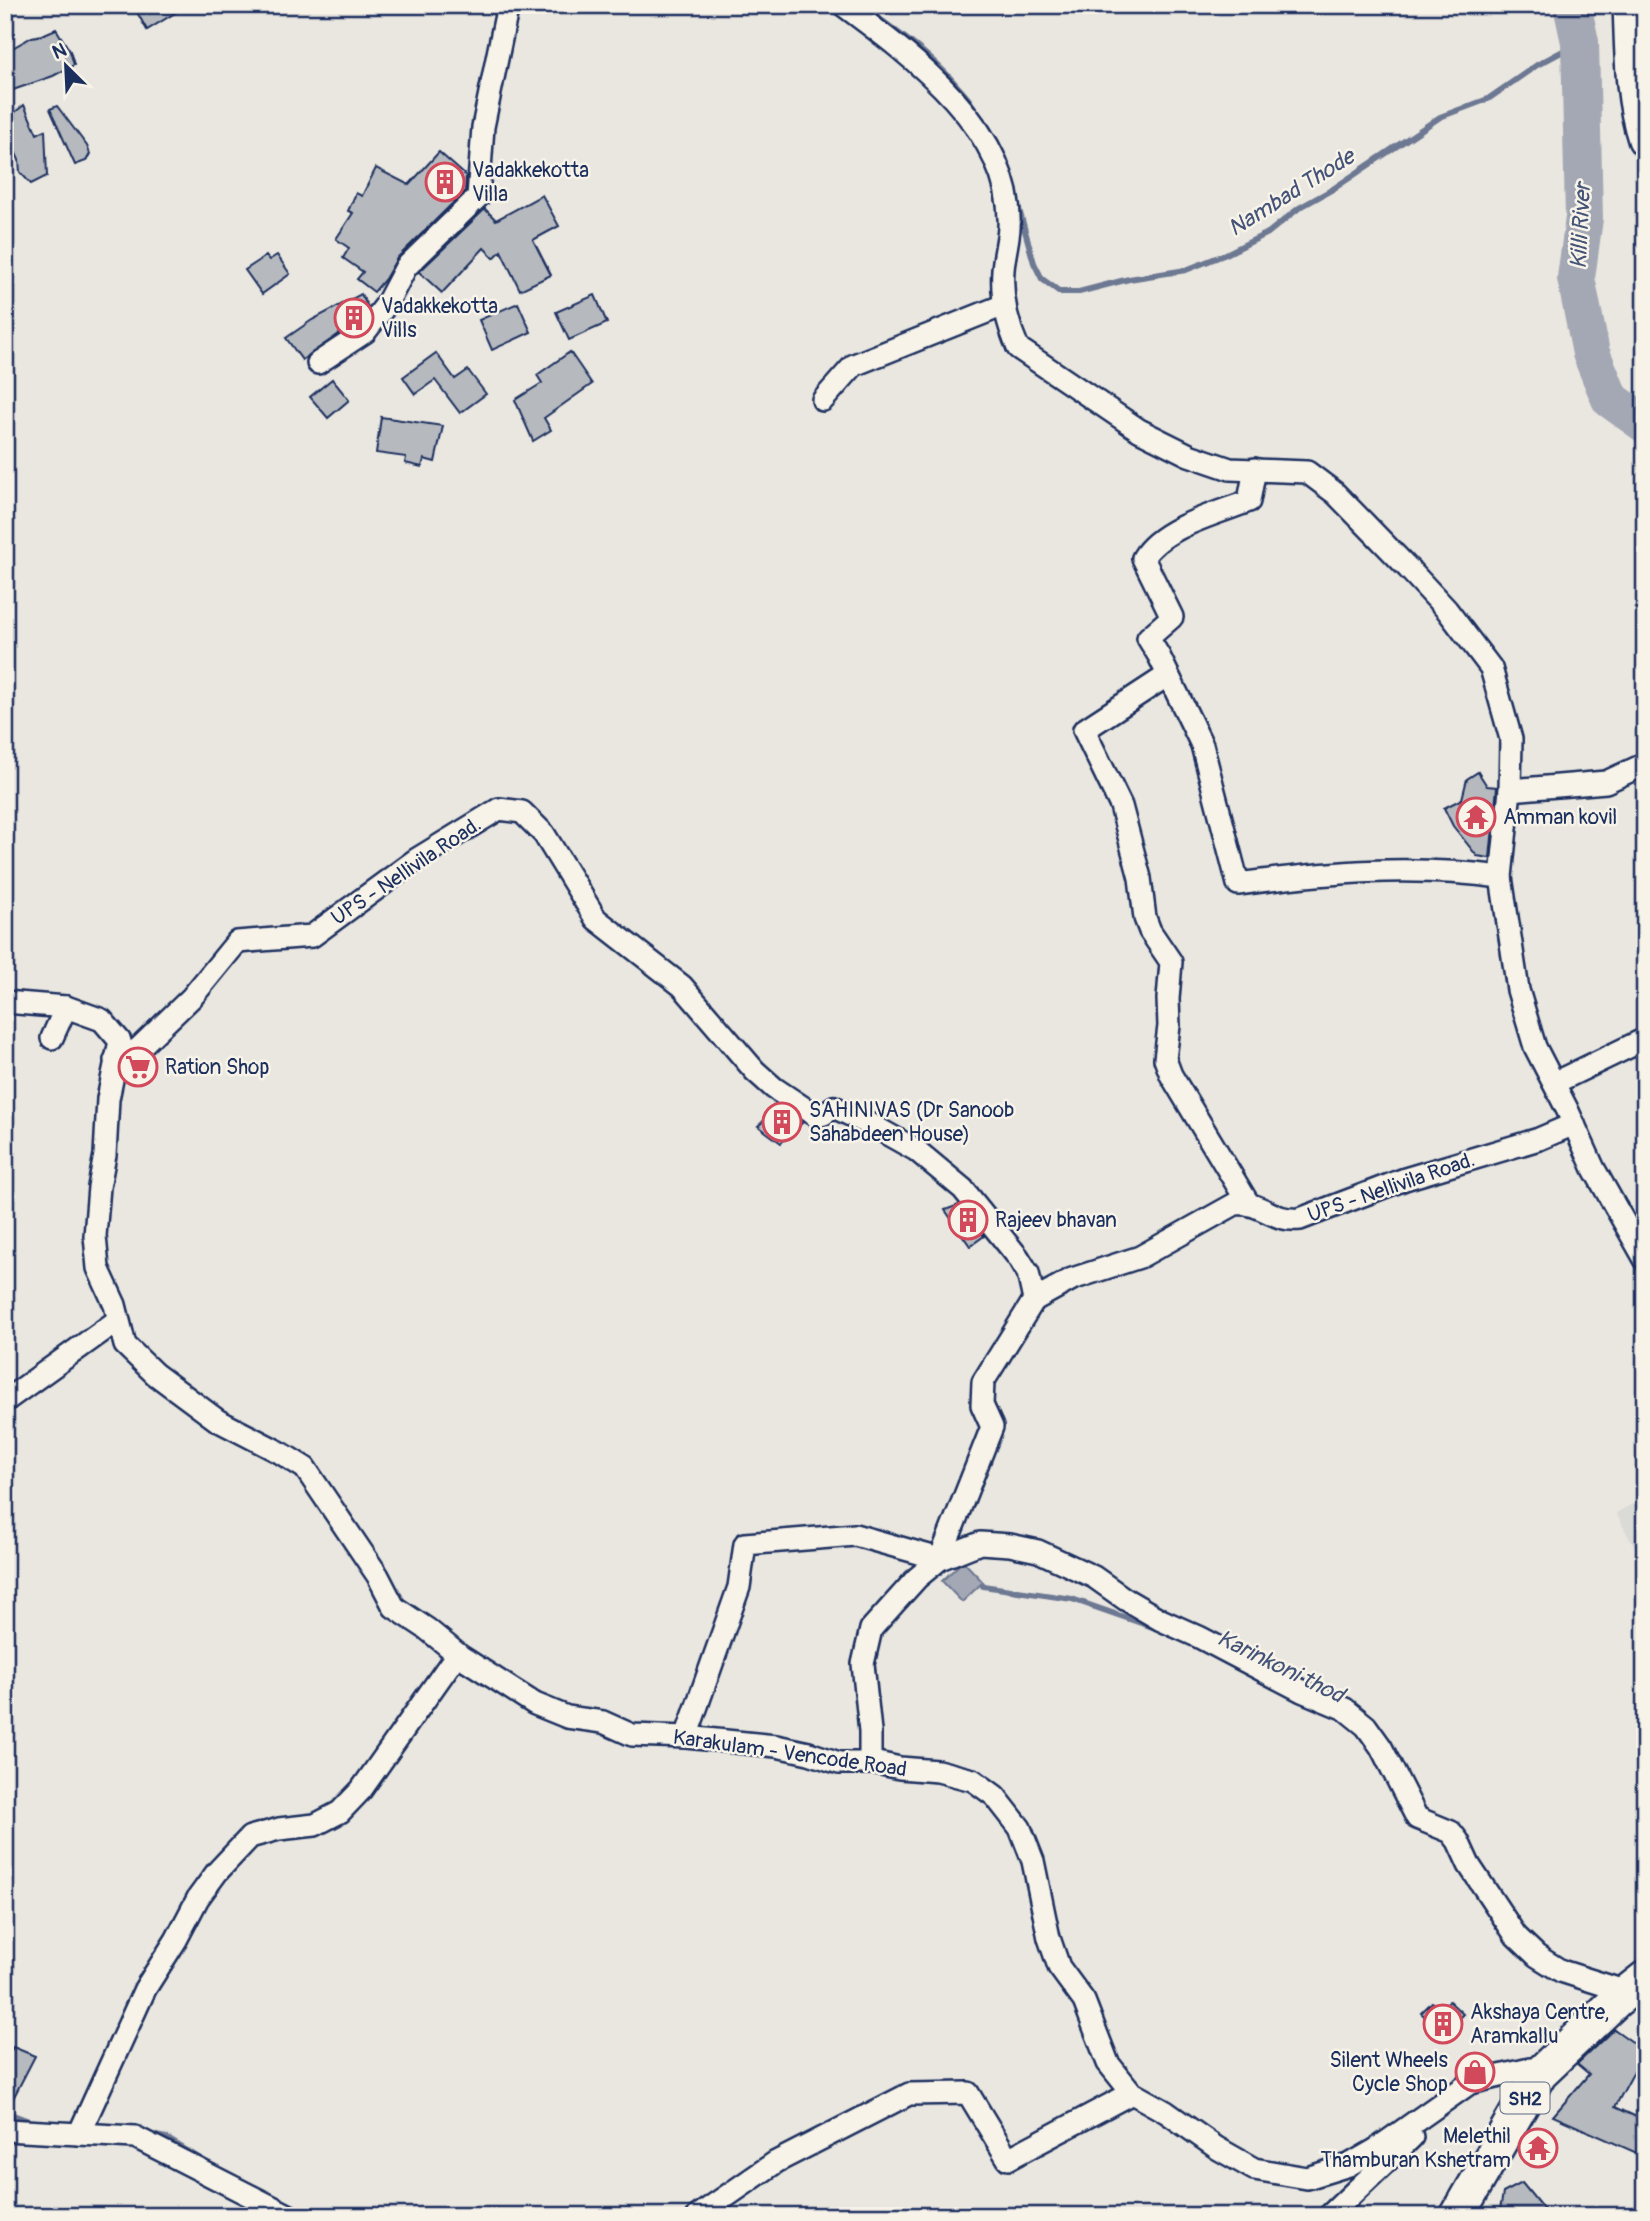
<svg xmlns="http://www.w3.org/2000/svg" width="1650" height="2221" font-family="Pangolin,sans-serif">
<style>
.built{fill:#dadad6}
.water{fill:#a3a8b4;stroke:#6d7892;stroke-width:2}
.lines{fill:none;stroke-linecap:round;stroke-linejoin:round}
.stream{stroke:#6d7892;stroke-width:6}
.river{stroke:#a3a8b4;stroke-width:38}
.building{fill:#b6babf;stroke:#1b2f5e;stroke-width:2}
.minor-casing{stroke:#1b2f5e;stroke-width:26}
.primary-casing{stroke:#1b2f5e;stroke-width:38}
.minor{stroke:#f7f3e8;stroke-width:21}
.primary{stroke:#f7f3e8;stroke-width:33}
.labels{text-anchor:middle;stroke-width:5;stroke-linejoin:round;paint-order:stroke}
.shield{fill:#f7f3e8;stroke:#5d6a87;stroke-width:2}
.shield-label{font-size:19px;font-weight:bold;fill:#1b2f5e}
.poi-label{font-size:21px;fill:#1b2f5e;stroke:#f7f3e8;text-anchor:start}
.street-label{font-size:21px;fill:#1b2f5e;stroke:#f7f3e8}
.water-label{font-size:23px;font-style:italic;fill:#445378;stroke:#f7f3e8}
</style>
<rect width="100%" height="100%" fill="#eae7e0"/>
<filter id="ink" filterUnits="userSpaceOnUse"><feTurbulence type="fractalNoise" baseFrequency=".0143" numOctaves="2"/><feDisplacementMap in="SourceGraphic" scale="14" xChannelSelector="R" yChannelSelector="G"/><feConvolveMatrix kernelMatrix="1 2 1 2 8 2 1 2 1" color-interpolation-filters="sRGB"/></filter>
<g filter="url(#ink)">
<polygon class="built" points="1645,1497 1645,1567 1616,1513"/>
<polygon class="water" points="963,1561 983,1582 962,1602 942,1581"/>
<g class="lines">
<g class="stream">
<path d="M862,5C895,32 930,53 957,86C965,95 972,102 976,113"/>
<polyline points="1015,195 1034,263 1042,279 1060,292 1079,292 1129,279 1186,270 1226,254 1268,233 1299,208 1333,189 1440,117 1488,99 1537,65 1580,42"/>
<polyline points="983,1586 1072,1599 1161,1630"/>
<polyline points="1634,2002 1645,2008"/>
<polyline points="5,2112 29,2121"/>
<polyline points="151,2135 166,2138 204,2161"/>
</g>
<polyline class="river" points="1572,5 1580,42 1584,218 1576,278 1591,353 1610,399 1645,424"/>
</g>
<g class="building">
<polygon points="133,5 188,5 147,30"/>
<polygon points="56,29 70,51 74,65 53,76 13,90 5,78 5,55 9,50 32,37 42,35"/>
<polygon points="24,105 37,134 45,130 47,176 31,184 20,172 19,160 5,130 5,120"/>
<polygon points="57,106 87,146 90,154 86,161 75,165 50,109"/>
<polygon points="439,152 466,176 465,191 397,258 385,279 374,292 357,279 363,272 343,258 349,248 336,239 353,213 348,211 356,193 362,196 376,168 409,185"/>
<polygon points="542,195 559,226 533,240 551,275 520,290 501,251 494,258 484,248 442,293 419,272 485,209 496,220"/>
<polygon points="277,255 290,274 262,294 245,270 266,256 269,260"/>
<polygon points="361,294 368,307 356,322 302,360 286,338 312,320"/>
<polygon points="595,295 607,323 569,340 556,312"/>
<polygon points="518,303 531,332 492,350 479,320"/>
<polygon points="570,352 592,384 544,418 551,430 533,441 515,400 542,383 537,375"/>
<polygon points="436,353 455,379 468,370 486,394 460,413 435,380 415,394 403,377"/>
<polygon points="332,379 349,400 328,418 310,397"/>
<polygon points="381,417 443,426 435,462 424,459 422,467 405,463 406,457 376,453"/>
<polygon points="1478,772 1487,786 1497,787 1490,858 1477,856 1453,826 1444,808 1462,799 1467,779"/>
<polygon points="779,1107 802,1123 781,1143 758,1126"/>
<polygon points="959,1205 984,1236 970,1246 945,1210"/>
<polygon points="1449,2001 1463,2014 1443,2034 1421,2013 1432,2002 1441,2008"/>
<polygon points="1614,2029 1645,2051 1615,2107 1645,2121 1645,2141 1639,2154 1553,2116 1589,2074 1577,2064"/>
<polygon points="13,2047 35,2056 5,2114 5,2061"/>
<polygon points="1522,2183 1549,2216 1499,2216 1503,2193"/>
</g>
<g class="lines">
<defs>
<g id="minor">
<path d="M843,5C912,56 1014,131 1009,228C1008,242 1004,256 1003,270C1001,298 1007,323 1018,348L1139,430L1189,455L1230,469L1307,472L1335,493L1408,568L1447,610L1491,668L1511,739L1510,790L1501,877L1518,990L1535,1047L1567,1109L1594,1169L1645,1259"/>
<polyline points="318,363 365,332 386,305 406,267 478,197 483,127 508,5"/>
<polyline points="823,400 854,365 1004,305"/>
<path d="M1255,469L1249,501C1216,514 1162,527 1143,558L1172,617L1148,638L1159,656L1202,745L1238,884C1328,872 1410,865 1501,877"/>
<polyline points="1168,675 1084,730 1121,806 1140,878 1145,918 1150,931 1171,962 1168,999 1169,1026 1165,1059 1171,1075 1248,1203"/>
<polyline points="1510,790 1606,782 1645,764"/>
<polyline points="5,1002 66,1007 102,1020 120,1041 108,1099 105,1155 99,1187 95,1236 98,1268 115,1305 125,1345 155,1374 217,1420 281,1453 305,1468 378,1576 394,1607 427,1629 460,1656 535,1704 567,1717 603,1722 632,1735 686,1737 776,1746 809,1753 839,1763 877,1763 900,1768 938,1771 973,1780 995,1796 1020,1828 1033,1861 1049,1938 1059,1967 1084,2001 1108,2063 1132,2093 1166,2112 1217,2148 1254,2169 1307,2178 1349,2165 1375,2150 1470,2083 1530,2069 1540,2073"/>
<polyline points="52,1038 66,1007"/>
<path d="M115,1060L138,1049L192,997L237,942L312,936L417,859L499,809L522,812L544,834L596,919L682,986L755,1071L774,1088L816,1116L824,1114L834,1107L875,1127L916,1150L963,1189L1018,1257L1028,1273L1034,1300L1072,1279L1140,1257L1235,1204C1262,1201 1271,1222 1300,1219L1405,1179L1539,1139L1574,1124"/>
<polyline points="1554,1083 1645,1039"/>
<polyline points="5,1401 118,1320"/>
<polyline points="686,1737 739,1587 745,1544 855,1535 940,1559 992,1427 982,1405 983,1382 1034,1300"/>
<polyline points="870,1763 870,1731 863,1664 871,1629 917,1578 940,1559 980,1543 1010,1545 1038,1551 1094,1577 1125,1599 1161,1620 1199,1637 1302,1691 1345,1709 1366,1726 1381,1747 1417,1818 1451,1832 1458,1841 1469,1865 1516,1936 1537,1956 1561,1971 1627,1992"/>
<polyline points="5,2130 135,2137 290,2216"/>
<polyline points="79,2134 145,1989 176,1940 198,1898 217,1872 250,1837 279,1829 315,1825 340,1812 361,1790 457,1654"/>
<polyline points="698,2216 776,2162 909,2094 968,2093 1008,2159 1132,2093"/>
<polyline points="1329,2216 1412,2137"/>
</g>
<g id="primary">
<path d="M1630,5C1632,49 1631,97 1645,139"/>
<polyline points="1457,2216 1540,2073 1617,2000 1645,1978"/>
</g>
</defs>
<use href="#minor" class="minor-casing"/>
<use href="#primary" class="primary-casing"/>
<use href="#minor" class="minor"/>
<use href="#primary" class="primary"/>
</g>
</g>
<defs>
<symbol id="building-ring" viewBox="-11 -11 22 22"><circle r="9.5" fill="#f7f3e8" stroke="#d1495b" stroke-width="1.5"/><path d="M-4-6H4V6H1V3H-1V6H-4ZM-2.5-4.3h1.7v1.8h-1.7ZM.8-4.3h1.7v1.8H.8ZM-2.5-1h1.7V.8h-1.7ZM.8-1h1.7V.8H.8Z" fill="#d1495b"/></symbol>
<symbol id="temple-ring" viewBox="-11 -11 22 22"><circle r="9.5" fill="#f7f3e8" stroke="#d1495b" stroke-width="1.5"/><path d="M0-6L5-2H3V0L6.5 2.5H4V6H1.5V3h-3V6H-4V2.5H-6.5L-3 0V-2H-5Z" fill="#d1495b"/></symbol>
<symbol id="supermarket-ring" viewBox="-11 -11 22 22"><circle r="9.5" fill="#f7f3e8" stroke="#d1495b" stroke-width="1.5"/><path d="M-6-5.5h2.5l.6 2H6L4.5 2H-2.5L-4.4-4H-6ZM-1.5 3.2a1.3 1.3 0 1 0 .1 0ZM3 3.2a1.3 1.3 0 1 0 .1 0Z" fill="#d1495b"/></symbol>
<symbol id="shop-ring" viewBox="-11 -11 22 22"><circle r="9.5" fill="#f7f3e8" stroke="#d1495b" stroke-width="1.5"/><path d="M-5-2.5h2.3a2.7 3.5 0 0 1 5.4 0H5L5.5 6h-11ZM-1.5-2.5h3a1.5 2.3 0 0 0-3 0Z" fill="#d1495b"/></symbol>
</defs>
<g fill-rule="evenodd">
<use href="#building-ring" x="423" y="160" width="44" height="44"/>
<use href="#building-ring" x="332" y="296" width="44" height="44"/>
<use href="#temple-ring" x="1454" y="795" width="44" height="44"/>
<use href="#supermarket-ring" x="116" y="1045" width="44" height="44"/>
<use href="#building-ring" x="760" y="1100" width="44" height="44"/>
<use href="#building-ring" x="946" y="1198" width="44" height="44"/>
<use href="#building-ring" x="1421" y="2002" width="44" height="44"/>
<use href="#shop-ring" x="1453" y="2050" width="44" height="44"/>
<use href="#temple-ring" x="1516" y="2126" width="44" height="44"/>
</g>
<g class="labels">
<rect class="shield" x="1500.5" y="2082.5" width="49" height="31" rx="5"/>
<g class="shield-label">
<text x="1525" y="2105">SH2</text>
</g>
<g class="poi-label">
<text x="472" y="177">Vadakkekotta<tspan x="472" dy="24">Villa</tspan></text>
<text x="381" y="313">Vadakkekotta<tspan x="381" dy="24">Vills</tspan></text>
<text x="1503" y="824">Amman kovil</text>
<text x="165" y="1074">Ration Shop</text>
<text x="809" y="1117">SAHINIVAS (Dr Sanoob<tspan x="809" dy="24">Sahabdeen House)</tspan></text>
<text x="995" y="1227">Rajeev bhavan</text>
<text x="1470" y="2019">Akshaya Centre,<tspan x="1470" dy="24">Aramkallu</tspan></text>
<text x="1448" y="2067" text-anchor="end">Silent Wheels<tspan x="1448" dy="24">Cycle Shop</tspan></text>
<text x="1511" y="2143" text-anchor="end">Melethil<tspan x="1511" dy="24">Thamburan Kshetram</tspan></text>
</g>
<g class="street-label">
<text transform="translate(406 871) rotate(-34)" y="7">UPS - Nellivila Road.</text>
<text transform="translate(1391 1187) rotate(-19)" y="7">UPS - Nellivila Road.</text>
<text transform="translate(790 1753) rotate(8)" y="7">Karakulam - Vencode Road</text>
</g>
<g class="water-label">
<text transform="translate(1291 192) rotate(-32)" y="8">Nambad Thode</text>
<text transform="translate(1580 226) rotate(-87)" y="8">Killi River</text>
<text transform="translate(1281 1666) rotate(26)" y="8">Karinkoni thod</text>
</g>
</g>
<rect width="1650" height="2221" fill="none" stroke="#f7f3e8" stroke-width="28"/>
<rect x="14" y="14" width="1622" height="2193" fill="none" stroke="#1b2f5e" stroke-width="2.5" filter="url(#ink)"/>
<g transform="translate(66 66) rotate(336)" stroke="#f7f3e8" stroke-width="5" paint-order="stroke">
<path d="M0-5L12 26L0 18L-12 26Z" fill="#1b2f5e"/>
<text y="-10" font-size="19" font-weight="bold" text-anchor="middle" fill="#1b2f5e">N</text>
</g>
</svg>
